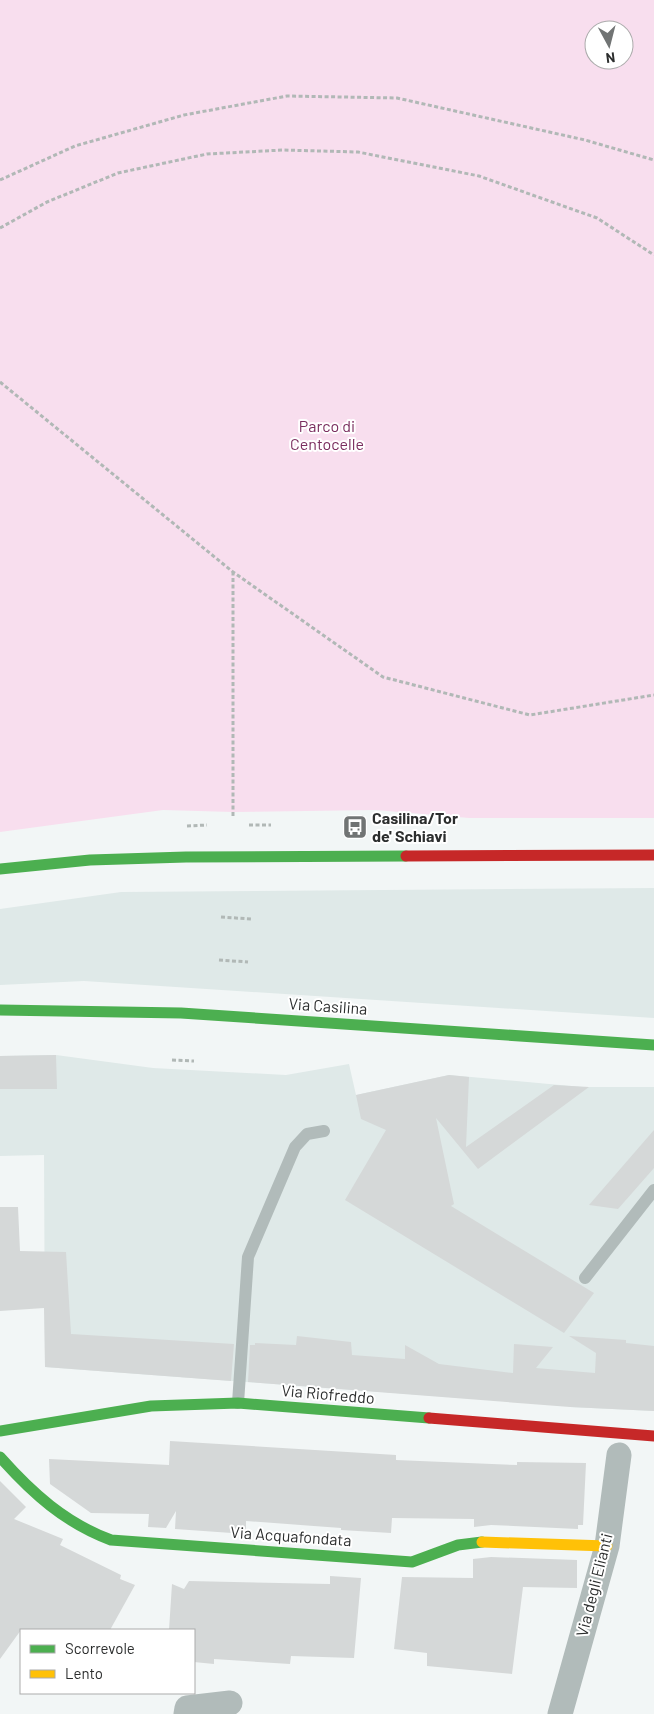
<svg xmlns="http://www.w3.org/2000/svg" width="654" height="1714" font-family="Barlow,sans-serif">
<style>
.built{fill:#dfe9e8}
.green{fill:#f8deee;fill-rule:evenodd}
.building{fill:#d5d8d8}
.lines{fill:none;stroke-linecap:round;stroke-linejoin:round}
.path{stroke:#b1b8b6;stroke-width:3;stroke-dasharray:4 2.5;stroke-linecap:butt}
.lane{stroke:#b1bbba;stroke-width:12}
.street{stroke:#b1bbba;stroke-width:25}
.fast{stroke:#4caf50;stroke-width:11}
.slow{stroke:#ffc107;stroke-width:11}
.jam{stroke:#c62828;stroke-width:11}
.labels{text-anchor:middle;stroke-width:4;stroke-linejoin:round;paint-order:stroke}
.park-label{font-size:16px;fill:#7a2e5f;stroke:#fff}
.poi-label{font-size:16px;font-weight:bold;fill:#2c2e2e;stroke:#fff;text-anchor:start}
.street-label{font-size:16px;fill:#2c2e2e;stroke:#fff}
</style>
<rect width="100%" height="100%" fill="#f2f6f6"/>
<g class="built">
<polygon points="654,888 654,1018 84,981 0,985 0,909 121,892"/>
<polygon points="56,1055 153,1068 286,1075 349,1064 356,1095 449,1075 582,1087 654,1087 654,1411 570,1407 570,1406 45,1367 44,1155 0,1156 0,1056"/>
</g>
<path class="green" d="M0,0H654V818H469L376,810L233,812L163,810L0,832ZM594,30H624V60H594Z"/>
<g class="building">
<polygon points="56,1055 57,1089 0,1089 0,1056"/>
<polygon points="449,1075 469,1077 466,1147 554,1085 589,1087 478,1169 436,1118 454,1204 451,1206 594,1293 564,1333 345,1200 386,1130 361,1119 356,1095"/>
<polygon points="654,1130 654,1168 618,1209 589,1205"/>
<polygon points="0,1207 18,1207 20,1251 66,1252 71,1334 234,1344 231,1381 45,1367 44,1308 0,1311"/>
<polygon points="297,1336 351,1342 352,1355 405,1359 405,1345 439,1364 513,1373 514,1344 553,1347 536,1368 595,1373 596,1353 569,1336 626,1340 626,1343 654,1346 654,1411 570,1407 248,1382 250,1345 255,1345 255,1343 296,1345"/>
<polygon points="170,1441 396,1455 396,1460 517,1465 517,1462 586,1463 583,1525 578,1525 578,1529 491,1525 474,1527 474,1519 392,1518 391,1533 341,1530 341,1528 246,1521 246,1534 175,1529 176,1511 166,1528 148,1527 149,1514 91,1513 50,1484 49,1459 169,1465"/>
<polygon points="0,1481 26,1507 14,1519 63,1539 60,1545 121,1575 120,1579 135,1585 110,1630 21,1630 0,1659"/>
<polygon points="491,1557 577,1560 577,1588 523,1587 512,1674 427,1666 427,1653 394,1649 402,1577 473,1578 473,1559"/>
<polygon points="330,1576 361,1578 354,1658 291,1656 290,1664 214,1659 214,1664 194,1662 194,1630 169,1630 172,1584 184,1589 189,1581 330,1584"/>
</g>
<g class="lines">
<g class="path">
<polyline points="0,180 75,146 184,115 287,96 397,98 585,140 654,160"/>
<polyline points="0,228 47,202 118,173 207,154 283,150 358,152 479,176 597,218 654,255"/>
<polyline points="0,382 233,572 383,677 530,715 654,695"/>
<polyline points="233,816 233,573"/>
<polyline points="249,825 271,825"/>
<polyline points="187,826 207,825"/>
<polyline points="221,917 251,919"/>
<polyline points="219,960 248,962"/>
<polyline points="172,1060 194,1061"/>
</g>
<g class="lane">
<polyline points="585,1278 654,1190"/>
<polyline points="238,1403 248,1257 295,1147 307,1134 324,1131"/>
</g>
<g class="street">
<polyline points="186,1714 187,1708 230,1703"/>
<polyline points="560,1714 607,1546 619,1455"/>
</g>
<g class="fast">
<polyline points="0,869 90,860 186,857 406,856"/>
<polyline points="0,1010 181,1013 654,1045"/>
<polyline points="0,1431 151,1406 238,1403 429,1418"/>
<path d="M0,1457C32,1493 65,1523 111,1540L412,1562L458,1545L482,1542"/>
</g>
<polyline class="slow" points="482,1542 607,1546"/>
<g class="jam">
<polyline points="406,856 654,855"/>
<polyline points="429,1418 654,1436"/>
</g>
</g>
<defs>
<symbol id="bus-square" viewBox="-11 -11 22 22"><rect x="-9" y="-9" width="18" height="18" rx="4" fill="#717474" stroke="#fff"/><path d="M-5-6H5V4H4V6H2V4H-2V6H-4V4H-5ZM-3.5-4V0h7V-4ZM-3.5 1.2v1.5H-2V1.2ZM2 1.2v1.5H3.5V1.2Z" fill="#fff"/></symbol>
</defs>
<g fill-rule="evenodd">
<use href="#bus-square" x="341" y="813" width="28" height="28"/>
</g>
<g class="labels">
<g class="park-label">
<text x="327" y="432">Parco di<tspan x="327" dy="18">Centocelle</tspan></text>
</g>
<g class="poi-label">
<text x="372" y="824">Casilina/Tor<tspan x="372" dy="18">de' Schiavi</tspan></text>
</g>
<g class="street-label">
<text transform="translate(328 1006) rotate(4)" y="6">Via Casilina</text>
<text transform="translate(328 1394) rotate(5)" y="6">Via Riofreddo</text>
<text transform="translate(291 1536) rotate(4)" y="6">Via Acquafondata</text>
<text transform="translate(594 1585) rotate(-76)" y="6">Via degli Elianti</text>
</g>
</g>
<rect x="20" y="1629" width="175" height="65" fill="#ffffff" stroke="#ababab"/>
<rect x="30" y="1645" width="25" height="8" fill="#4caf50" stroke="#ababab"/>
<text x="65" y="1654" font-size="15" fill="#2c2e2e">Scorrevole</text>
<rect x="30" y="1670" width="25" height="8" fill="#ffc107" stroke="#ababab"/>
<text x="65" y="1679" font-size="15" fill="#2c2e2e">Lento</text>
<g transform="translate(609 45) rotate(173)"><circle r="24" fill="#ffffff" stroke="#ababab"/>
<path d="M0-4L9 19L0 12L-9 19Z" fill="#717474"/>
<text y="-8" font-size="14" font-weight="bold" text-anchor="middle" fill="#2c2e2e">N</text>
</g>
</svg>
